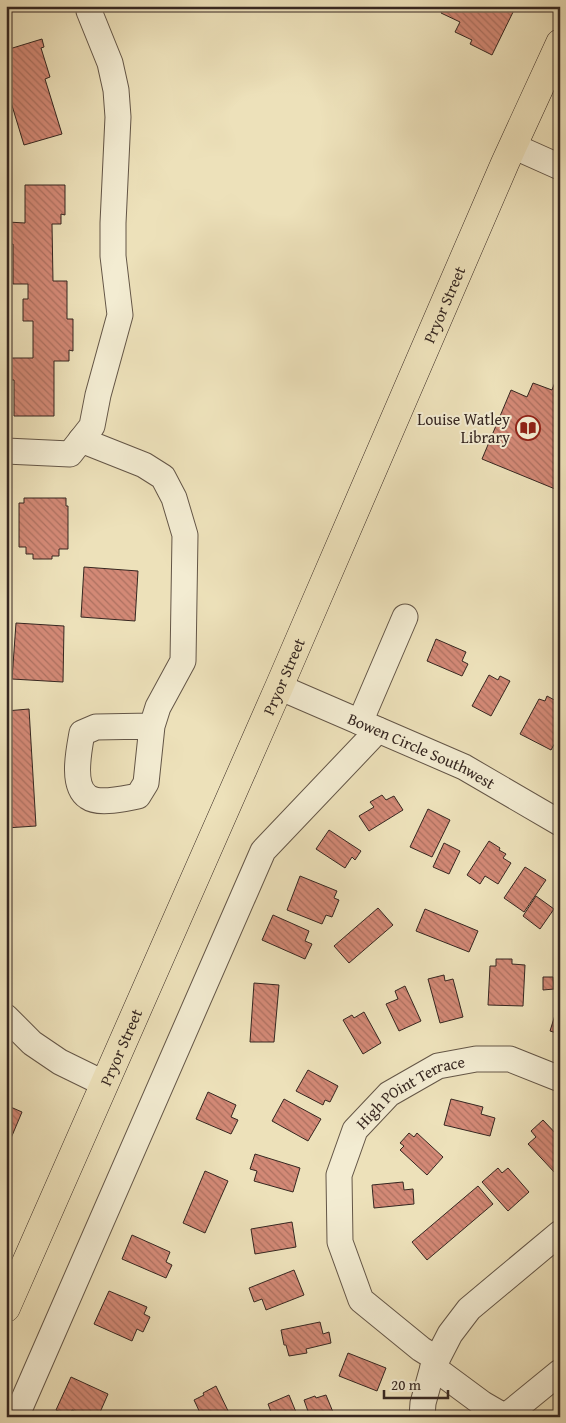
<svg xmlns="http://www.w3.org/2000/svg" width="566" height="1423" font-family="'Gentium Book Plus',serif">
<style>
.building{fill:url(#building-back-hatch);stroke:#362721}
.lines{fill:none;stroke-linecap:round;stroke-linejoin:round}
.minor-casing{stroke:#645647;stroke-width:27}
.major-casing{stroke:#362721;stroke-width:29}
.minor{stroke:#f3ecd2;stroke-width:25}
.major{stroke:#ede1ba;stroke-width:28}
.labels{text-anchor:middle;stroke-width:4;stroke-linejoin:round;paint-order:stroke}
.street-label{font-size:16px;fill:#362721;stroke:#f3ecd2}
.poi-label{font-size:16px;fill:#362721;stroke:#f3ecd2;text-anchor:end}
</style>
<defs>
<pattern id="building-back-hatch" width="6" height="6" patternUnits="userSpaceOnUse" patternTransform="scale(1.25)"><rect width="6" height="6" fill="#d38976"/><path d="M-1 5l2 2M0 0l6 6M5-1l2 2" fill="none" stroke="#ac7060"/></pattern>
</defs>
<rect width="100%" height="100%" fill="#ede1ba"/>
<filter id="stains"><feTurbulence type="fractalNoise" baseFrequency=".004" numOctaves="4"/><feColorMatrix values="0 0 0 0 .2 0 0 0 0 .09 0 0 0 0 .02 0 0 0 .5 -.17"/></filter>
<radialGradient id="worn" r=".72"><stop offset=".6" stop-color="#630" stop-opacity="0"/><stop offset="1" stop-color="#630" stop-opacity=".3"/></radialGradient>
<g class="building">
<polygon points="444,6 516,6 492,55 470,44 472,40 455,32 460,22 441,13"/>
<polygon points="42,39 44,47 41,48 50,77 45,79 62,134 24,145 6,86 6,50"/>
<polygon points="25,185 65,185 65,215 61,214 61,224 52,224 53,281 67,281 67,319 73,319 73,351 69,350 69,361 54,361 54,416 14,416 14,380 8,380 8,358 33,358 33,321 23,321 23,299 28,299 28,284 13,284 13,244 8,245 8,222 25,223"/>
<polygon points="560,369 560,491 482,459 511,390 527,397 533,383 552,390"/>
<polygon points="24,498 66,498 66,506 68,506 68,549 59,549 59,556 52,556 52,559 33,559 33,554 26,554 26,547 19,547 19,503 24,503"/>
<polygon points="84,567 138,571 135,621 81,617"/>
<polygon points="16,623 64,626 63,682 12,679"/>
<polygon points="436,639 466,652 462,661 468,664 462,676 427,661"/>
<polygon points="489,675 498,680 500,676 510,681 491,716 472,706"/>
<polygon points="547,696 560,703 560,734 551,750 520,734 539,699 545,701"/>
<polygon points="29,709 36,826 6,828 6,711"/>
<polygon points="382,795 386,800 394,796 403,810 369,831 359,816 374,807 370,802"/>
<polygon points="428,809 450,820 432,857 410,847"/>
<polygon points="329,830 361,851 355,860 352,857 345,868 316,849"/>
<polygon points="489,841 500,848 499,850 506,854 503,858 511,863 498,884 485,876 480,884 467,875"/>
<polygon points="444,843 460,851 449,874 433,867"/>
<polygon points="525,867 546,880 524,912 504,898"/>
<polygon points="300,876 337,891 334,898 339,900 332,917 326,915 322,924 287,910"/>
<polygon points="536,896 554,909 540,929 523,916"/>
<polygon points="378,908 393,925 349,963 334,946"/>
<polygon points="425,909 478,931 469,952 416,931"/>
<polygon points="273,915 309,931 305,941 312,944 305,959 262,940"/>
<polygon points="496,959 512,959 512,964 525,965 523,1006 488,1005 490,966 496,966"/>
<polygon points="444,975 445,981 453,979 463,1017 440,1023 428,979"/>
<polygon points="543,977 553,977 554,989 543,990"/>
<polygon points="254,983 279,985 274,1042 250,1042"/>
<polygon points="405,986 421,1021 399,1031 386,1004 398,999 395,991"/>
<polygon points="560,999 560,1034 550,1031"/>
<polygon points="364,1012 381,1043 363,1054 343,1020 352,1015 354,1018"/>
<polygon points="308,1070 338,1086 330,1102 325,1100 323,1105 296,1091"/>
<polygon points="208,1092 236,1105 231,1117 238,1120 231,1134 196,1119"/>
<polygon points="284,1099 321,1119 308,1141 272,1121"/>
<polygon points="451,1099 483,1107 481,1114 495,1118 490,1136 444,1125"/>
<polygon points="6,1105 22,1112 6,1150"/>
<polygon points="543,1120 560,1138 560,1170 556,1174 528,1144 536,1137 531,1131"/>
<polygon points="409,1133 414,1137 417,1133 443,1157 427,1175 400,1150 404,1146 400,1143"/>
<polygon points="255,1154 300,1168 293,1192 254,1181 257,1171 250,1169"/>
<polygon points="498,1168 502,1173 508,1168 529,1192 508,1211 482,1182"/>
<polygon points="205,1171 228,1181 205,1233 183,1223"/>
<polygon points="403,1182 404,1190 413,1189 414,1204 374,1208 372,1185"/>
<polygon points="478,1186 493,1204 427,1260 412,1242"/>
<polygon points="292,1222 296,1247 255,1254 251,1229"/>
<polygon points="132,1235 170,1252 166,1262 172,1265 166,1278 122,1259"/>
<polygon points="294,1270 304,1295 266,1310 262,1299 254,1302 249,1288"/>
<polygon points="109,1291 147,1307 144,1314 150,1317 143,1332 137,1329 132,1341 94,1324"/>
<polygon points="320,1322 323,1334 329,1332 331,1343 306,1349 307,1353 289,1356 286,1345 284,1345 281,1330"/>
<polygon points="348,1353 386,1368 377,1391 339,1376"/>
<polygon points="71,1377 108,1394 98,1417 85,1417 72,1410 69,1416 56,1410"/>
<polygon points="216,1386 231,1417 207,1417 206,1415 202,1417 194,1400 204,1395 203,1393"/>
<polygon points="289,1395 298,1417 273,1417 268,1404"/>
<polygon points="326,1395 335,1417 310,1417 304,1400 315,1396 316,1398"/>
</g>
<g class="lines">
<defs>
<g id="minor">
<polyline points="513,146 560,167"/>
<path d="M81,440L144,465L163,477L174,498L185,535L183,661L158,707L152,726L146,783L138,796C126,798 99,805 88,797C71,786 79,750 82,733L96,727L152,726"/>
<polyline points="6,451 70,454 92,426 98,395 120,315 113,256 113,223 118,117 116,90 110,63 89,11"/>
<path id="s1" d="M279,687L464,767L560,823"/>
<polyline points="360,722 405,617"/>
<polyline points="6,1017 32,1043 60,1062 105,1084"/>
<path id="s2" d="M437,1359L421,1349L361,1300L340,1242L339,1175L355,1130L389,1094L438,1066L476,1059H510L560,1079"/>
<polyline points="433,1367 483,1404 502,1415 511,1412 560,1372"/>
<polyline points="16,1417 263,851 378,730"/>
<polyline points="422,1417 423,1403 433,1367 450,1334 469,1309 560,1233"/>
</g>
<g id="major">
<path id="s3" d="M6,1308L279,687L505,163L560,43"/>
</g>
</defs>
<use href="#minor" class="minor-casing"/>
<use href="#major" class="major-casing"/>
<use href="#minor" class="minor"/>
<use href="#major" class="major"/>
</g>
<defs>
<symbol id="library-ring" viewBox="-11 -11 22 22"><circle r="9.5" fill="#f3ecd2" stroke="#8f2418" stroke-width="1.5"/><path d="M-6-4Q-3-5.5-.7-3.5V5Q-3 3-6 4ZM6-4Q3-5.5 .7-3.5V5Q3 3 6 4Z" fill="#8f2418"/></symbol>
</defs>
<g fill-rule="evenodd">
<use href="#library-ring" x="514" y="414" width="28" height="28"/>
</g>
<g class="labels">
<g class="street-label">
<text dy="6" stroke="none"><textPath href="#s3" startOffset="1095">Pryor Street</textPath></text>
<text dy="6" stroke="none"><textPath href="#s3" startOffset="690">Pryor Street</textPath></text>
<text dy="6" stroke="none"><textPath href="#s1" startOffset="156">Bowen Circle Southwest</textPath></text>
<text dy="6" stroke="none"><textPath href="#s3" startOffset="285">Pryor Street</textPath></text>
<text dy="6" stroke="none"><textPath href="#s2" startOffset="342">High POint Terrace</textPath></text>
</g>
<g class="poi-label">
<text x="510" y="425">Louise Watley<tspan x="510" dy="18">Library</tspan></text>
</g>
</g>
<rect width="566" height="1423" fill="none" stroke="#ede1ba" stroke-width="25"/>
<rect x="8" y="8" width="551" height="1408" fill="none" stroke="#362721" stroke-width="2.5"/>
<rect x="12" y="12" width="541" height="1398" fill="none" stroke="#362721"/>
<path d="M384 1390v8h64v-8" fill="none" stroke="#362721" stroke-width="2.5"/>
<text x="391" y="1390" font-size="15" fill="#362721" stroke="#f3ecd2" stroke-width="4" paint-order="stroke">20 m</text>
<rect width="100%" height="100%" filter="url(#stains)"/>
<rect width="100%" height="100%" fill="url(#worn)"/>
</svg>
